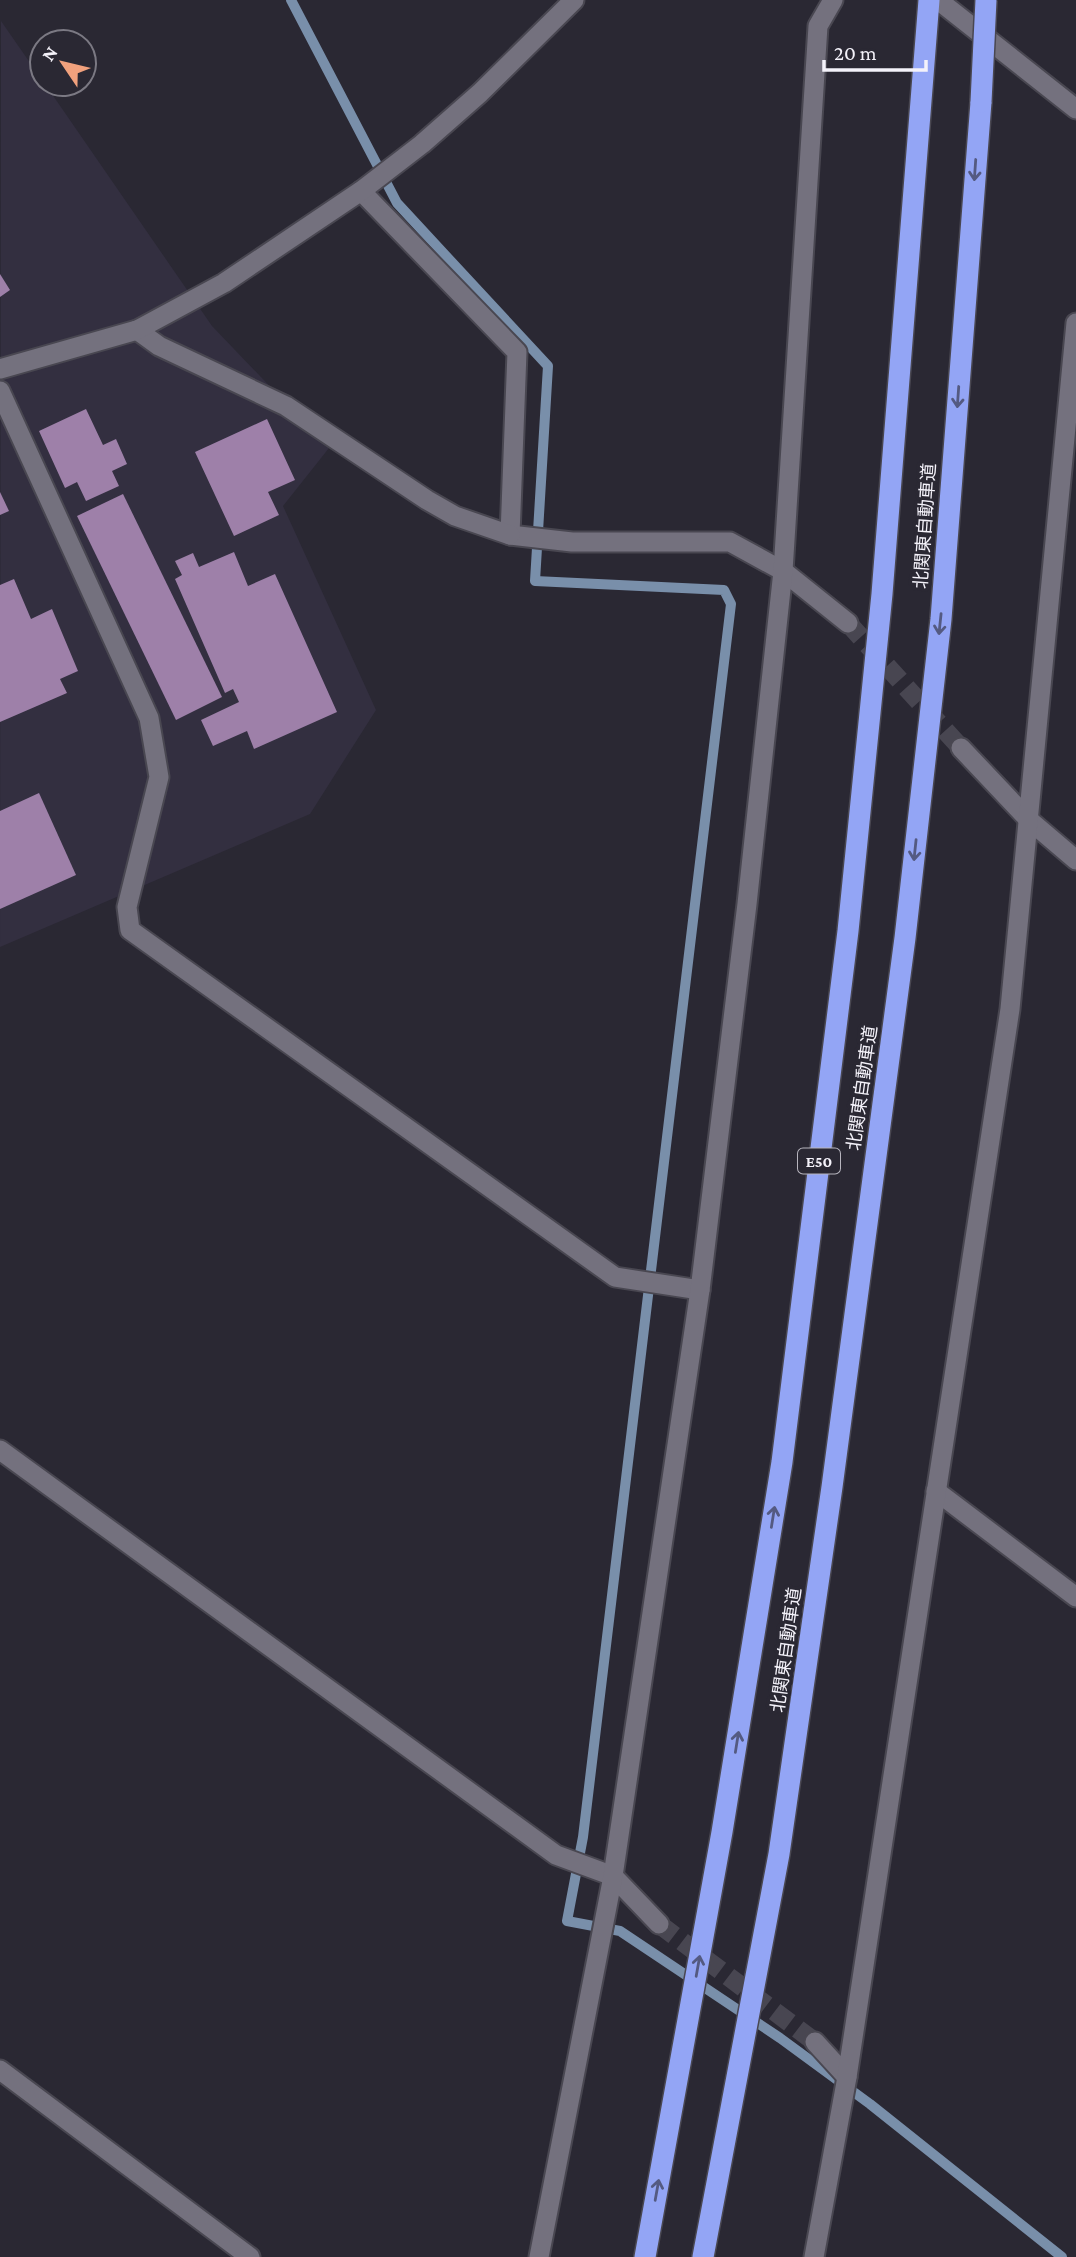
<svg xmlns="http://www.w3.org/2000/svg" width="1076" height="2257" font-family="'Crimson Pro','Noto Sans JP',serif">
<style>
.built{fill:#332f40}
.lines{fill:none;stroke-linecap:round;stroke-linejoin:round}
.stream{stroke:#798faa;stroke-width:10}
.building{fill:#9e80a9}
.minor-tunnel{stroke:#484651;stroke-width:19;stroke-dasharray:19 10;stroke-linecap:butt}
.minor-casing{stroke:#494751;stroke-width:23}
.tertiary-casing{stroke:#494751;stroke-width:23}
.motorway-casing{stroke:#494751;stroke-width:24}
.minor{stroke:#74717e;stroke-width:19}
.tertiary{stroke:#74717e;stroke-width:19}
.motorway{stroke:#93a5f5;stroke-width:21}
.motorway-bridge-casing{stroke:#494751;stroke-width:24;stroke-linecap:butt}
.motorway-bridge{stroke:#93a5f5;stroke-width:21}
.oneway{stroke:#545a81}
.labels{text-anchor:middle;stroke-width:7;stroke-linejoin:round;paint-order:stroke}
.shield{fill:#2a2833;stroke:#b7b5be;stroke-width:2}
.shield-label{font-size:16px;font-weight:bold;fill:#f4f2fa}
.street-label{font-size:18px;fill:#f4f2fa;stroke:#2a2833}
</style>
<rect width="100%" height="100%" fill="#2a2833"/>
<polygon class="built" points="1,21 42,80 42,84 45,84 212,326 329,448 283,506 376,710 310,814 0,947"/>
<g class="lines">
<polyline class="stream" points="291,0 397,203 548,366 535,581 724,590 731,604 583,1837 567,1921 620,1931 780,2038 870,2104 1062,2257"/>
</g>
<g class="building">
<polygon points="0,274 10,290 0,297"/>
<polygon points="86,409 103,445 116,439 127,464 112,471 119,486 86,501 77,482 65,488 39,431"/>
<polygon points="267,419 295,480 268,492 279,515 234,536 195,452"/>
<polygon points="0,492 9,511 0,515"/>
<polygon points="123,494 222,697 176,720 77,516"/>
<polygon points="234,552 248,586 275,574 337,712 254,749 247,731 213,746 201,720 239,702 233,689 225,693 175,579 182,575 175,561 193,553 199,567"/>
<polygon points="14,579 31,619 52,609 78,671 60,679 67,693 0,722 0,585"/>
<polygon points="39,793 76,875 0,909 0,811"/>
</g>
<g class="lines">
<g class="minor-tunnel">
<polyline points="848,623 961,748"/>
<polyline points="659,1924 815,2042"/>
</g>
<defs>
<g id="minor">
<polyline points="361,191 517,352 510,535 572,542 730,542 783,571 848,623"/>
<polyline points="137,330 159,346 286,406 427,500 455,516 510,535"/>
<polyline points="0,369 137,330 224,283 361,191 422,144 480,93 574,0"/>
<polyline points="0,391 149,718 159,777 127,907 130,930 615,1277 700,1290"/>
<polyline points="961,748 1029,820 1076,860"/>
<polyline points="0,1450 556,1855 613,1876 659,1924"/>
<polyline points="936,1491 1076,1597"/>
<polyline points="815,2042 847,2077"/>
<polyline points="0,2070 250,2257"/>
<polyline points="539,2257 613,1876 700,1290 747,904 783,571 818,26 833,0"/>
<polyline points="814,2257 847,2077 1010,1009 1076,323"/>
</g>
<polyline id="tertiary" points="938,0 1076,109"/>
<g id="motorway">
<polyline points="645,2257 722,1832 782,1462 848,931 882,594 929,0"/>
<polyline points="703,2257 779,1854 832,1487 905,938 941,619 981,102"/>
</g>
</defs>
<use href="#minor" class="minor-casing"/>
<use href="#tertiary" class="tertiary-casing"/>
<use href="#motorway" class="motorway-casing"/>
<use href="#minor" class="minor"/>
<use href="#tertiary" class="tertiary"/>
<use href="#motorway" class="motorway"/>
<defs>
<polyline id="motorway-bridge" points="981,102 986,0"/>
</defs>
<use href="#motorway-bridge" class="motorway-bridge-casing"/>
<use href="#motorway-bridge" class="motorway-bridge"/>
</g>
<defs><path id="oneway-shaft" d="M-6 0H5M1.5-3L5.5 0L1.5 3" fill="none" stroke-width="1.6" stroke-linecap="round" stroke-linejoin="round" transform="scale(1.75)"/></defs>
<g class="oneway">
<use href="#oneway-shaft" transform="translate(975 170) rotate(94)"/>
<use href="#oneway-shaft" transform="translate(958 397) rotate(94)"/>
<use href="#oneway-shaft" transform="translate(940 624) rotate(96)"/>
<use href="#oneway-shaft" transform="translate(915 850) rotate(96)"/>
<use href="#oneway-shaft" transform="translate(773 1517) rotate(-81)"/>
<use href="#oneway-shaft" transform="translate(737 1742) rotate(-81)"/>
<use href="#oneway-shaft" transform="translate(698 1966) rotate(-80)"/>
<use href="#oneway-shaft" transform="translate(657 2190) rotate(-80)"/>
</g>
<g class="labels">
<rect class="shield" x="798" y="1148.5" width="42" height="25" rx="5"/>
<g class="shield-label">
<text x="819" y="1167">E50</text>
</g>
<g class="street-label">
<text transform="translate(925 526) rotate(-86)" y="6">北関東自動車道</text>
<text transform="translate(862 1088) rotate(-82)" y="6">北関東自動車道</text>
<text transform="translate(786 1650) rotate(-82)" y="6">北関東自動車道</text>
</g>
</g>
<g transform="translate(63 63) rotate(305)"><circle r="33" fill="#2a2833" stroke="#7b7983" stroke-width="2"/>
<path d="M0-5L12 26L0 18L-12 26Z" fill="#f1a17d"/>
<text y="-10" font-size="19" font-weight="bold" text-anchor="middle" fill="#f4f2fa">N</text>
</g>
<path d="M824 60v10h102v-10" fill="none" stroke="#f4f2fa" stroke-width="3.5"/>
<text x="834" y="60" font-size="21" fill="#f4f2fa" stroke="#2a2833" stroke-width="5" paint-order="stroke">20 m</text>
</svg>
